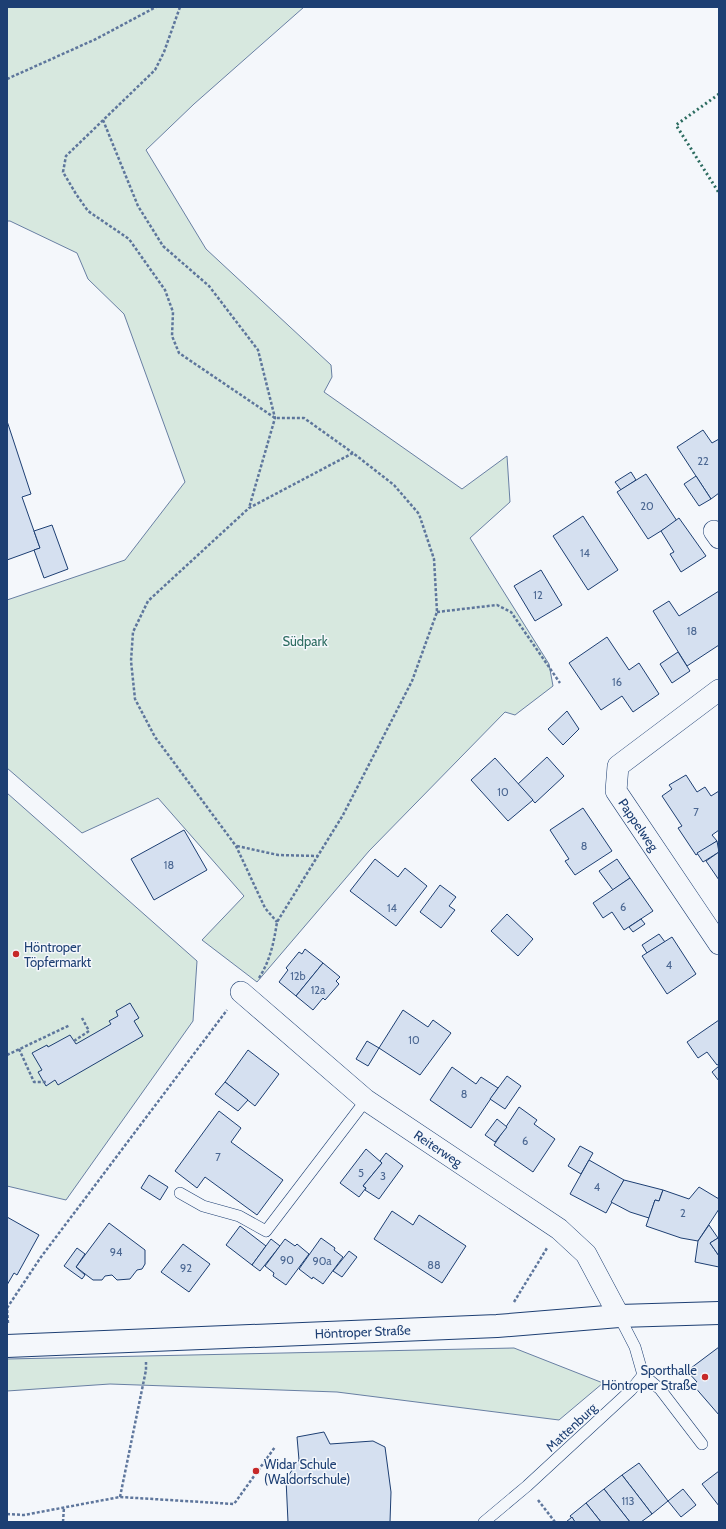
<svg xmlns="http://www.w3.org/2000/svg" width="726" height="1529" font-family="Cabin,sans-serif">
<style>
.green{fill:#d7e8df;stroke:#687fa3}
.building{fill:#d5e0f0;stroke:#1d3f73}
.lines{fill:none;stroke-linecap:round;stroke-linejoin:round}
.lane-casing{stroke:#1d3f73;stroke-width:12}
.street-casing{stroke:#1d3f73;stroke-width:22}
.secondary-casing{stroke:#1d3f73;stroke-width:24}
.path{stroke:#5e769c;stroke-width:2.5;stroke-dasharray:3 2;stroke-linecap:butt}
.lane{stroke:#f4f7fb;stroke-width:11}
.street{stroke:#f4f7fb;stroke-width:21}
.secondary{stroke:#f4f7fb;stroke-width:22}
.hedge{stroke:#2c6c60;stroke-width:3;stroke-dasharray:2 3;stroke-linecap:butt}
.poi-dot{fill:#c62828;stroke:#f4f7fb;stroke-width:1.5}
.labels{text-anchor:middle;stroke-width:3;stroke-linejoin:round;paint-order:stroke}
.number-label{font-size:11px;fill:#4b6792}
.park-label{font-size:13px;fill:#2c6c60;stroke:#f4f7fb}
.street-label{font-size:13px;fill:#1d3f73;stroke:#f4f7fb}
.poi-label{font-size:13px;fill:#1d3f73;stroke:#f4f7fb;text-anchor:start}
</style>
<rect width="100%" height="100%" fill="#f4f7fb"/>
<g class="green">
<polygon points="7,7 304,7 194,104 146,150 206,249 331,365 332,377 324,392 462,489 507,456 510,502 470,538 549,664 553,686 515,715 505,712 369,851 257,982 202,940 244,896 158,798 82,833 7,768 7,600 125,560 185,482 124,314 88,279 77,253 10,221 7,221"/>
<polygon points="7,793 197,961 193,1021 66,1200 7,1186"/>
<polygon points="514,1348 603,1383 559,1420 337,1392 110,1384 7,1391 7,1359"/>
</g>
<g class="building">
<polygon points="7,421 31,494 22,497 40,548 7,560"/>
<polygon points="703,430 712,443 719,439 719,493 711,499 677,447"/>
<polygon points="631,472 636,480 621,490 615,482"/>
<polygon points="646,474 677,521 648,539 617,492"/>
<polygon points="696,476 711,499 699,506 684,484"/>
<polygon points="583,516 618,570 588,590 553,536"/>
<polygon points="679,518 706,556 681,572 670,554 674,552 661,531"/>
<polygon points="52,525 68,569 44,578 34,550 40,548 34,531"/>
<polygon points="541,570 562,605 535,621 514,586"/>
<polygon points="719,591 719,645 687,666 653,611 669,601 679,616"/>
<polygon points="607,637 629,670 639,663 659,694 633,712 622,696 601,710 569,663"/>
<polygon points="678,652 690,671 672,683 660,664"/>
<polygon points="567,711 579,729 563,745 548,729"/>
<polygon points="547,757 564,776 535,803 518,784"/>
<polygon points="495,758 533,800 508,821 471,780"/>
<polygon points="686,775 697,792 705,787 711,796 719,791 719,830 712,835 717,841 696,855 678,828 682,826 662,796 672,789 669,785"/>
<polygon points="583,808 612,851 575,875 565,861 569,859 550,830"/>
<polygon points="184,830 207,870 154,900 131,859"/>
<polygon points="717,841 719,852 703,862 697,853"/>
<polygon points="719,852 719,880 706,861"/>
<polygon points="375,859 398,877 405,868 427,886 396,926 350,891"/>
<polygon points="617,859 630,878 613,890 599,871"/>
<polygon points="630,878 653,911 624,930 612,912 603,918 593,903"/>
<polygon points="440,885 456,897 449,906 455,910 441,928 420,912"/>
<polygon points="507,914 533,939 518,956 491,931"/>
<polygon points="641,919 645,924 633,932 629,927"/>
<polygon points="659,934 665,942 647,953 642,945"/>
<polygon points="672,937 696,974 667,994 642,956"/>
<polygon points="305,949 323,963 296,996 279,982 288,970 286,968 299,952 302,954"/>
<polygon points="323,963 340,977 336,981 339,984 325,1000 323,998 313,1010 296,996"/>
<polygon points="130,1003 139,1018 134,1021 143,1036 58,1085 55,1080 46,1086 38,1072 42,1070 32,1053 47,1045 48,1047 70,1035 76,1044 111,1024 109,1021 118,1016 116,1011"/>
<polygon points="403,1010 428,1027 433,1020 451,1033 420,1075 379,1048"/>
<polygon points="719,1020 719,1064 717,1065 707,1052 698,1058 687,1042"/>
<polygon points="367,1041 379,1048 368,1066 356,1059"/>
<polygon points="248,1050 279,1074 255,1106 225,1082"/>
<polygon points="719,1066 719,1081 712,1072"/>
<polygon points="452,1067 476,1084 481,1077 498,1088 471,1128 430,1100"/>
<polygon points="507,1076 521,1086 505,1109 490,1099"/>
<polygon points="225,1082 248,1100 238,1111 215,1094"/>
<polygon points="519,1107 537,1120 534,1124 555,1139 533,1172 494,1145"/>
<polygon points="219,1111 241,1128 231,1142 283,1180 257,1215 205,1177 197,1188 175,1171"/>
<polygon points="497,1119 507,1127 495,1142 485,1135"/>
<polygon points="580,1146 593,1153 581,1174 568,1166"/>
<polygon points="366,1149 382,1163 363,1186 366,1188 359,1197 340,1183"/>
<polygon points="386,1153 403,1166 379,1199 365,1190 366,1188 363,1186 382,1163 380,1161"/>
<polygon points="589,1160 624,1180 606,1213 570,1194"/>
<polygon points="149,1175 168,1187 160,1200 141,1188"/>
<polygon points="624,1180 663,1190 659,1201 655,1200 649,1218 630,1212 611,1202"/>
<polygon points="699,1187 719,1199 719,1209 698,1241 681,1238 646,1226 655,1200 659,1201 663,1190 689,1199"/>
<polygon points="392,1211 413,1225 419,1215 466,1246 442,1283 374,1239"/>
<polygon points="7,1217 39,1235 17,1275 14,1273 7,1285"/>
<polygon points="109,1223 145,1250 145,1264 142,1269 137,1270 130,1279 117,1280 112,1275 105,1276 102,1280 93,1280 76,1267"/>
<polygon points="709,1225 718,1238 710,1243 719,1256 719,1267 695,1262 698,1241"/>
<polygon points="240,1226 266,1246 252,1265 226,1245"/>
<polygon points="321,1238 335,1248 334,1250 343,1257 323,1284 313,1277 312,1279 299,1269"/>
<polygon points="718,1238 719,1238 719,1256 710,1243"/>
<polygon points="271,1239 280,1246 260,1271 252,1265"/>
<polygon points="285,1239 295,1246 297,1244 309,1254 286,1285 273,1276 274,1273 265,1266"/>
<polygon points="183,1244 210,1264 189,1292 161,1272"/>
<polygon points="77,1248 85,1254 76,1267 85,1275 82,1279 64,1266"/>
<polygon points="349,1251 357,1257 342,1277 333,1271"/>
<polygon points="719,1347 719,1415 693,1385 697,1382 687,1371"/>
<polygon points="324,1432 330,1444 373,1441 385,1447 391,1492 390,1522 288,1522 286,1479 299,1460 297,1437"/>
<polygon points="639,1463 668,1501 652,1514 622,1475"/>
<polygon points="719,1471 719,1506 702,1484"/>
<polygon points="622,1475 652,1514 641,1522 630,1522 604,1489"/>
<polygon points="604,1489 630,1522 601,1522 586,1503"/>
<polygon points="683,1489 696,1505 681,1517 668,1501"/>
<polygon points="586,1503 601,1522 575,1522 570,1516"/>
<polygon points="572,1517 575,1522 566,1522"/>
</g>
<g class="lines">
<defs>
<g id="lane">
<polyline points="180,1193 203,1206 239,1216 266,1231 366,1100"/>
<polyline points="643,1375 660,1389 702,1444"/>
<polyline points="484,1522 527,1486 631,1390 643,1375 635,1347 619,1316"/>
</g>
<g id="street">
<polyline points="714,531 719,538"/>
<path id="s1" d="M719,690L618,766L616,791L719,944"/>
<path id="s2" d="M241,992L366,1100L559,1229L586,1254L619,1316"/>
</g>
<g id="secondary">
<path id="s3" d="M7,1346L497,1326L619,1316L719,1313"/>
</g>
</defs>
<use href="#lane" class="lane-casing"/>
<use href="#street" class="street-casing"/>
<use href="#secondary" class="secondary-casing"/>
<g class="path">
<polyline points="180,7 164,52 155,70 66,156 63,172 76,194 88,211 129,239 165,290 173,312 172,336 179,353 275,418 304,418 353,453"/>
<polyline points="7,79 96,39 156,7"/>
<polyline points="103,120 138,206 163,246 209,286 258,350 275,418 249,508"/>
<polyline points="437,612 497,605 511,612 560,683"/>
<polyline points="237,846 278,855 317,856"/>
<path d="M259,978C270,961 274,942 277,922L343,815L412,681L437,612L434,559L419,514L394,485L353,453L249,508L148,601L133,632L131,661L135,699L155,737L236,846L265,908L277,922"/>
<polyline points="74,1041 89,1031 82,1018"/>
<polyline points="19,1049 34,1082 46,1082"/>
<polyline points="7,1055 70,1025"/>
<polyline points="514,1302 547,1248"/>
<polyline points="8,1323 7,1308 41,1257 227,1010"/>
<polyline points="120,1497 146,1370 146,1362"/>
<polyline points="538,1500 555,1522"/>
<polyline points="7,1514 24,1515 120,1497 234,1504 275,1447"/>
<polyline points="63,1522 64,1507"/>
</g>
<use href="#lane" class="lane"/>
<use href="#street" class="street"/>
<use href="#secondary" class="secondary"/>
<polyline class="hedge" points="719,94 676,125 719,193"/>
</g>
<g class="poi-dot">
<circle cx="16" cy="954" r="4"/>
<circle cx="705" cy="1377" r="4"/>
<circle cx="256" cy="1471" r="4"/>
</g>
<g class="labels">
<g class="number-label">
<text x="703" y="465">22</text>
<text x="647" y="510">20</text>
<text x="585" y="557">14</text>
<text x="538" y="599">12</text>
<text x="692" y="635">18</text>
<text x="617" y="686">16</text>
<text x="503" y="796">10</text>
<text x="696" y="816">7</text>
<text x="584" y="850">8</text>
<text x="169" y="869">18</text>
<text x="623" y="911">6</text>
<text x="392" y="912">14</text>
<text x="669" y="969">4</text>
<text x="298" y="980">12b</text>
<text x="318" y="994">12a</text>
<text x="414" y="1044">10</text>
<text x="464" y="1098">8</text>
<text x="525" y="1145">6</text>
<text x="218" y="1161">7</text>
<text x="361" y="1177">5</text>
<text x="383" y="1180">3</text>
<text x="597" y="1191">4</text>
<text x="683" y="1217">2</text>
<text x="116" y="1256">94</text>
<text x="287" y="1264">90</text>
<text x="322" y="1265">90a</text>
<text x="434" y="1269">88</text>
<text x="186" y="1272">92</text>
<text x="628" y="1505">113</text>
</g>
<g class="park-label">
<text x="305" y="646">Südpark</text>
</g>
<g class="street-label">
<text dy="5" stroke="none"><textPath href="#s1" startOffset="192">Pappelweg</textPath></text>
<text dy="5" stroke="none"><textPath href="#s2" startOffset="252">Reiterweg</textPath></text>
<text dy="5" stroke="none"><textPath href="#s3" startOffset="356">Höntroper Straße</textPath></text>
<text transform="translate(571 1427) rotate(-43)" y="5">Mattenburg</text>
</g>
<g class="poi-label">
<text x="24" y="952">Höntroper<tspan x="24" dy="15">Töpfermarkt</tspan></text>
<text x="697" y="1375" text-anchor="end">Sporthalle<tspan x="697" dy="15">Höntroper Straße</tspan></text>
<text x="264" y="1469">Widar Schule<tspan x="264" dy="15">(Waldorfschule)</tspan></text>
</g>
</g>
<rect width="726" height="1529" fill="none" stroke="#1d3f73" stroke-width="16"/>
</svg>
